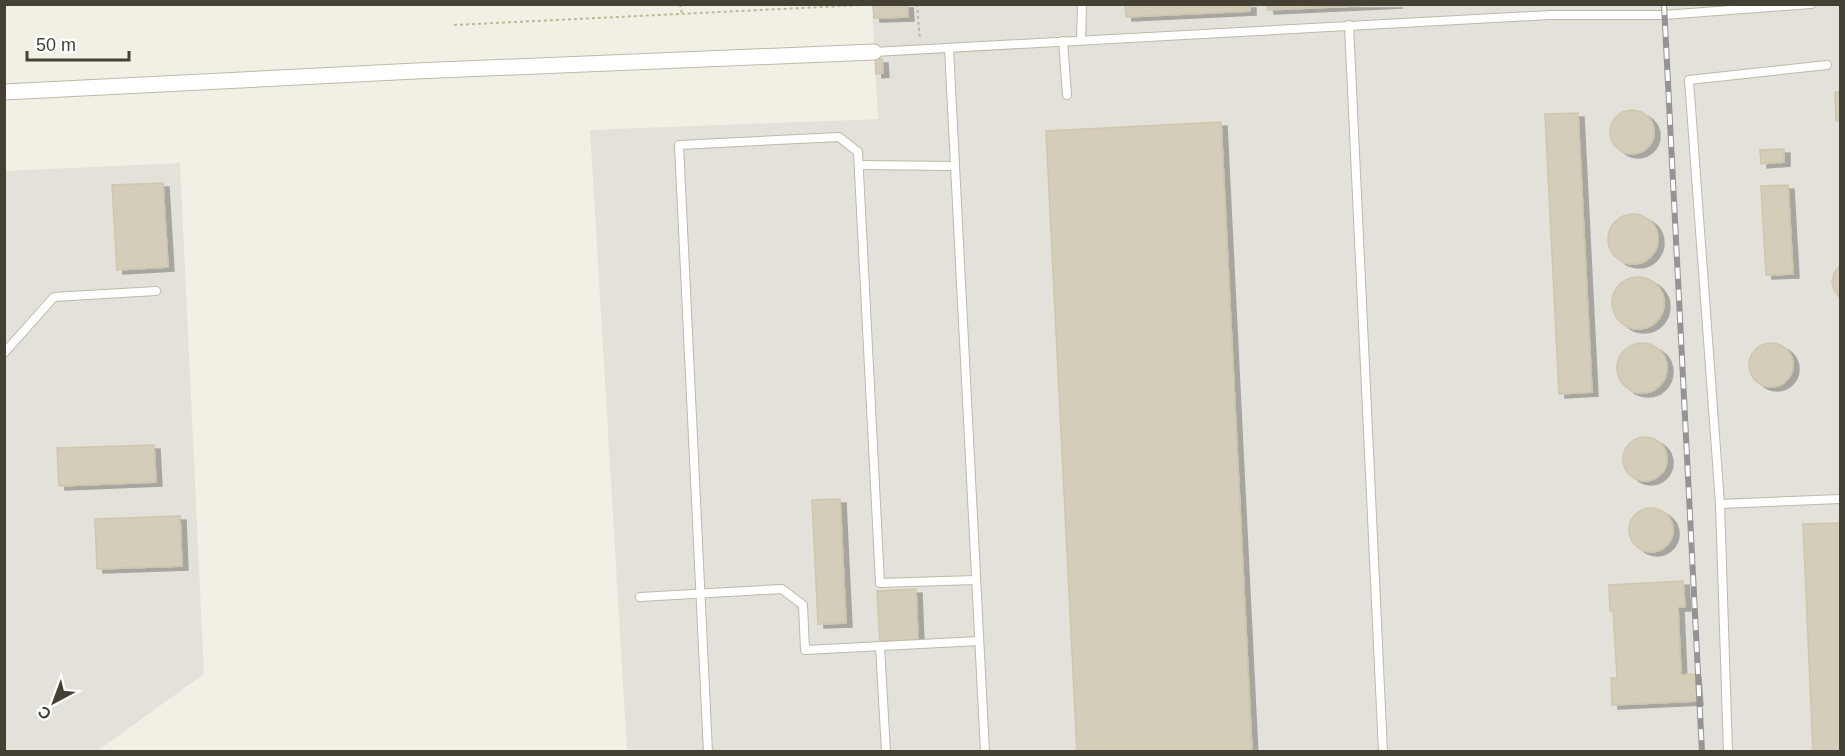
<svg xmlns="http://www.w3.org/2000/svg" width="1845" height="756" font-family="Arial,sans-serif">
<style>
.industrial{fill:#e4e1da}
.building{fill:#d4cdba;stroke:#cfc6ad;stroke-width:1.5;filter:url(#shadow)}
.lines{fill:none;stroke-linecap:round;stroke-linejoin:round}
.service-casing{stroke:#beb9a7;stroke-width:10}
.minor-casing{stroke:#beb9a7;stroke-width:17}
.path{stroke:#bfb798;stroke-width:2;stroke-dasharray:3 3;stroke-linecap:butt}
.service{stroke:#fff;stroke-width:8}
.minor{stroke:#fff;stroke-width:15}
.rail-casing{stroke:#949494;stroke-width:6}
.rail{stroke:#fff;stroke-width:4;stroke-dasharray:11;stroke-linecap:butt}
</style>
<defs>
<filter id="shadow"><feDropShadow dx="6" dy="4" stdDeviation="0" flood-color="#0004"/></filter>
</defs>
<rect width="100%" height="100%" fill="#f2f0e5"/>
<g class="industrial">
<polygon points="872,5 1840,5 1840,751 627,751 590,130 878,119"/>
<polygon points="180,163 204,674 97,751 5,752 5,171"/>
</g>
<g class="building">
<polygon points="873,4 907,4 908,17 874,18"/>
<polygon points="1125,4 1250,4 1250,11 1126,17"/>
<polygon points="1267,4 1397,4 1268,10"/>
<polygon points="875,59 882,59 883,73 876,74"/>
<polygon points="1835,92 1840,92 1840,121 1836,121"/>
<circle cx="1632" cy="132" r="22"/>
<polygon points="1578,113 1592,392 1559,394 1545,114"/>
<polygon points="1221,122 1252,752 1077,752 1046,131"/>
<polygon points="1784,149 1784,162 1761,164 1760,150"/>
<polygon points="163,183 168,267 117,270 112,185"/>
<polygon points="1788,185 1793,274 1766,275 1761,186"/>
<circle cx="1633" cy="239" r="25"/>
<polygon points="1840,265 1840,298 1834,290 1832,282 1834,273"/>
<circle cx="1638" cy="303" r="26"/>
<circle cx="1642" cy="368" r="25"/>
<circle cx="1771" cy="365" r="22"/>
<circle cx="1645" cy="459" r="22"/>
<polygon points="154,445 156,482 59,486 57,448"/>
<polygon points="840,499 846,623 818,624 812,500"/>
<circle cx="1651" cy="530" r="22"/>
<polygon points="180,516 182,566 97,569 95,519"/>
<polygon points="1840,523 1840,752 1813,752 1803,524"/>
<polygon points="1683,581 1685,607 1678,607 1681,675 1695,674 1697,701 1612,705 1611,678 1617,678 1613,610 1610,611 1609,585"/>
<polygon points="916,589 918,640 880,641 877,591"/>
</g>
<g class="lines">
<defs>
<g id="service">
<polyline points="1349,25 1383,752"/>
<polyline points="1081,40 1082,4"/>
<polyline points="1063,41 1067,95"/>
<polyline points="949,48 985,752"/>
<polyline points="874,52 1550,15 1664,15 1811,4"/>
<polyline points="859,165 955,166"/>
<polyline points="4,353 54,297 156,291"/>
<polyline points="1720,504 1689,80 1827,65"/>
<polyline points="640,597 782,589 803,605 805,650 979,641"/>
<polyline points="880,646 886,752"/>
<polyline points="708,752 679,145 839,137 858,152 880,583 976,580"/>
<polyline points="1728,752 1720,504 1840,499"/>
</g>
<polyline id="minor" points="4,92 416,71 874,52"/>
</defs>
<use href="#service" class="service-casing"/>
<use href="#minor" class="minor-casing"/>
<g class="path">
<polyline points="680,4 682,14"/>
<polyline points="917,4 920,40"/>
<polyline points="454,25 863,5"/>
</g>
<use href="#service" class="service"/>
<use href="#minor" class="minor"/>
<defs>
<polyline id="rail" points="1664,4 1702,752"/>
</defs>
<use href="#rail" class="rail-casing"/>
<use href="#rail" class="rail"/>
</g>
<rect width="1845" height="756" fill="none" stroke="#444034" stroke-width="12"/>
<g transform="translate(54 702) rotate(221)" stroke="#ffffff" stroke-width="4.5" paint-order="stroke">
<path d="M0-4.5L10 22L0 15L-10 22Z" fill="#444034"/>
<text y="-9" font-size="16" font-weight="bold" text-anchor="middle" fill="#444034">С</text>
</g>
<path d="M27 51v9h102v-9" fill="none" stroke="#444034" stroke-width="3"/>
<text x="36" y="51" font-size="18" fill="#444034" stroke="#ffffff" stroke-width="4.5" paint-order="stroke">50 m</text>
</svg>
